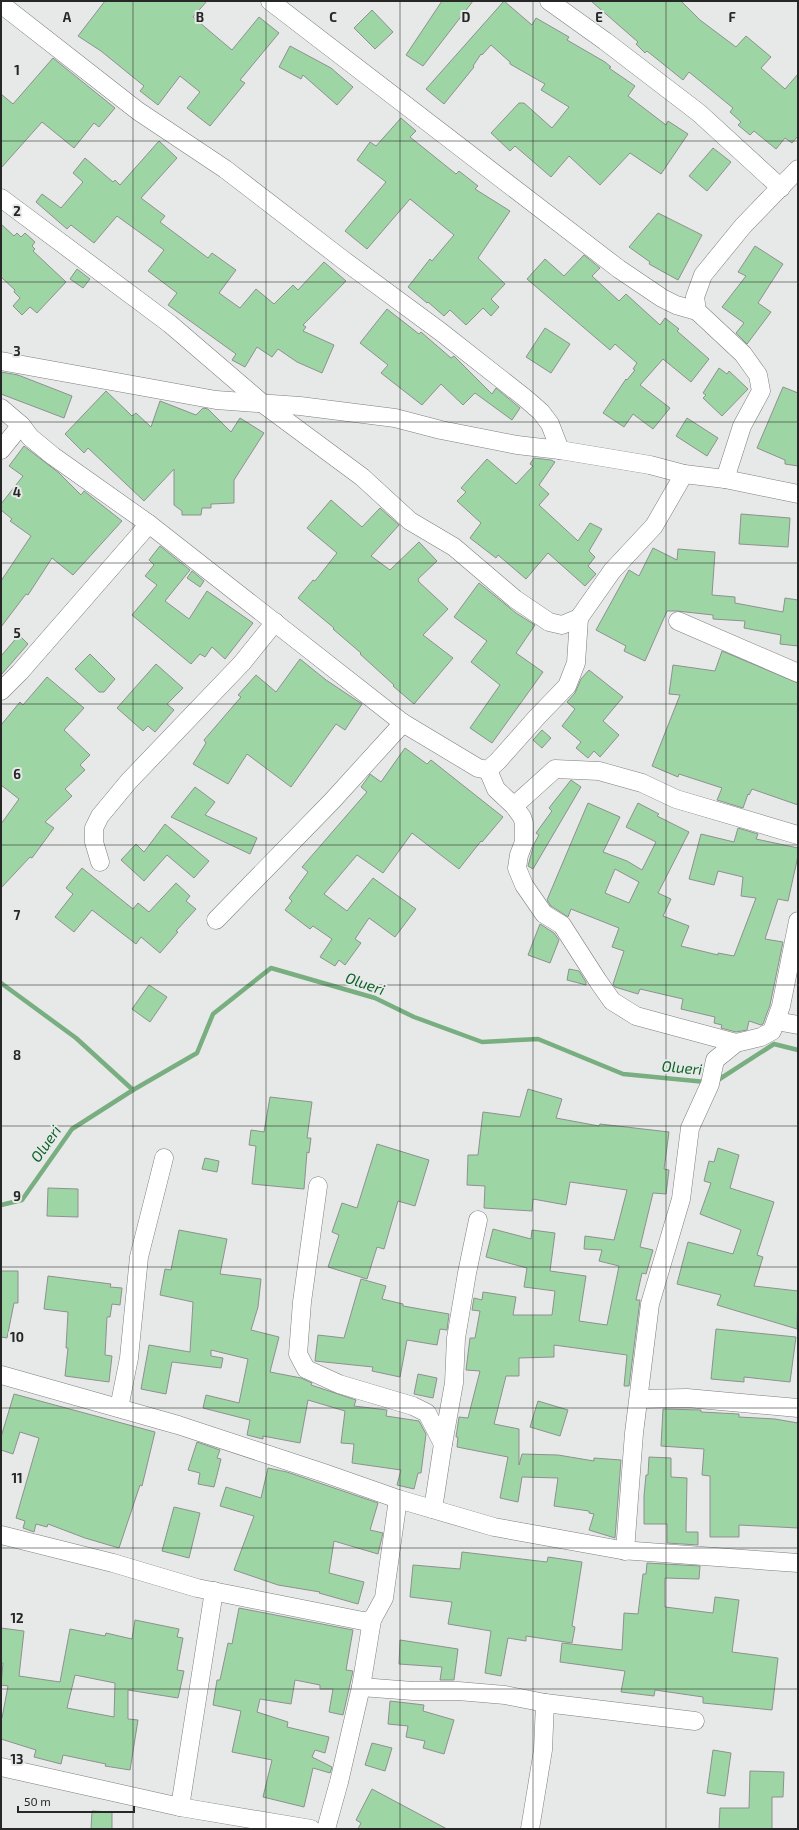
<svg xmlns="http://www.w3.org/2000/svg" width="799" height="1830" font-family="'Exo 2',sans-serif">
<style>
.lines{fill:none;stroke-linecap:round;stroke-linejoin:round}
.stream{stroke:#78ae80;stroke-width:4.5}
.building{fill:#9dd5a5;stroke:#8e918f;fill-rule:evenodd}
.street-casing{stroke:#7c7f7d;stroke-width:19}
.street{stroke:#fff;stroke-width:18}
.grid{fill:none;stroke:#262726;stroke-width:1;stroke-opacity:0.55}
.labels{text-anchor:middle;stroke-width:4;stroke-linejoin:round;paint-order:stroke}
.water-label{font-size:15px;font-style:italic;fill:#0d632a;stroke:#e6e9e7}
.grid-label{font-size:13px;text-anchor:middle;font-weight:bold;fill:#262726;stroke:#e6e9e7;stroke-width:4;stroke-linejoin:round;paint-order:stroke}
</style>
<rect width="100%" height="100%" fill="#e6e9e7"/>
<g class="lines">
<g class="stream">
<polyline points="1,983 76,1038 133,1090"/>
<polyline points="715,1082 774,1044 798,1050"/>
<polyline points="1,1205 22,1200 72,1129 133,1090 197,1053 213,1014 271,968 375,998 414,1017 482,1042 538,1039 623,1074 706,1082"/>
</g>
</g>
<g class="building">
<polygon points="105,1 207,1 193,17 232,50 259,17 279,33 240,80 245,83 210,126 187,108 200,92 180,76 158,105 140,91 144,86 101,51 78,36"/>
<polygon points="442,1 473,1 423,66 406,55"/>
<polygon points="504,1 532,25 536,18 569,37 567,40 605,62 611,67 609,68 635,86 628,96 666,125 668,121 688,134 661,174 630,153 600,185 569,156 551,177 515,146 510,151 491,133 519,103 524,103 552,128 569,107 541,90 545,84 510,64 510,62 491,45 482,55 481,54 473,66 474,67 444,104 426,89"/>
<polygon points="591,1 681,1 700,20 736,47 746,36 771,57 761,68 785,89 798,74 798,136 792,143 785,138 776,149 754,131 750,135 738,125 741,122 730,112 733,108 689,72 683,80 647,51 645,53 636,44 638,42"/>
<polygon points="372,10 393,32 375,49 354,28"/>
<polygon points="290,46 331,68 353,87 337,105 303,75 301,79 279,67"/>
<polygon points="53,58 115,108 99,127 94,123 74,148 42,122 1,168 1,94 13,104"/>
<polygon points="401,118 416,131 410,137 456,174 459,171 478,186 475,189 510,211 478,258 505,284 491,299 499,307 491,316 483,308 466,325 450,310 444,316 428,302 427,303 408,287 430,259 432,261 454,235 410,199 367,249 345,231 386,182 357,160 370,142 376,146"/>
<polygon points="159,141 177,158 141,198 165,216 160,222 208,258 212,253 236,270 219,293 240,308 256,289 274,304 293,285 298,290 324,262 346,281 303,325 306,327 303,331 334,345 322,373 297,362 278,349 272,357 257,347 245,367 232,360 236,354 168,305 177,293 148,271 164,250 117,216 94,243 71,225 67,229 36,202 42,194 61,208 83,182 73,173 85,158 113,182 115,180 120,185"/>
<polygon points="713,148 731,162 707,191 689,176"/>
<polygon points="658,213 702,235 678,280 649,264 650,262 629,247"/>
<polygon points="1,224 14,236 17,233 21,237 25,233 35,242 32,246 35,249 33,251 66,282 37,313 30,307 22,315 13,306 20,298 14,292 15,290 1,277"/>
<polygon points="755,246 783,264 758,303 771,312 747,344 736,333 744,323 722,307 746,276 738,272"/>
<polygon points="584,255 600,268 592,276 619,301 626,294 660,325 665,318 679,329 677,331 709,359 691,382 663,359 640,385 670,408 653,429 633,414 624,427 603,413 626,379 627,380 635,370 633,369 637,363 615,344 610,350 527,279 545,259 564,276"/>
<polygon points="77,269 90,279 83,288 70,279"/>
<polygon points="387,309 419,334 421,332 451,358 454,356 492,394 496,388 520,408 512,420 475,393 463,405 441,384 422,405 381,373 388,365 360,343"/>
<polygon points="545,328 570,344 551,373 526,357"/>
<polygon points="719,368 727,374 729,371 748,389 722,416 703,398 706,395 703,393"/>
<polygon points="1,372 18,375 72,396 64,418 1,394"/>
<polygon points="783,387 798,393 798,466 785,464 785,460 757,448"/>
<polygon points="106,391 132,416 136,413 151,427 160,401 196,415 203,408 208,409 231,432 240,418 264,433 234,480 234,503 211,504 211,508 202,508 201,515 182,515 182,511 174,505 174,469 144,501 88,448 84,453 65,434"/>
<polygon points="687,418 718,438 707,456 676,436"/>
<polygon points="24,446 59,473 81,495 84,491 122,521 73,575 52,558 28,595 26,594 1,627 1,581 31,536 10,521 12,519 1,510 1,504 23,476 9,466"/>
<polygon points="534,458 551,460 555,462 539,485 549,494 539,505 578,541 590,523 602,529 589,551 595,557 588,566 596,574 585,586 548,553 526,579 498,555 496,558 470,538 481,523 457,501 466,492 461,488 487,459 516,484 533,466 530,464"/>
<polygon points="331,500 362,527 380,508 399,525 371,556 390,570 419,542 437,561 418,579 419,582 448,609 423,635 453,658 414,704 393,686 394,685 360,654 361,653 333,629 334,628 298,598 313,580 315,581 337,553 307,528"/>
<polygon points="741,514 790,518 788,547 739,544"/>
<polygon points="160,546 190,570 165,601 189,619 207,591 253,623 225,659 212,647 205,657 200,654 191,664 132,615 157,585 145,576 154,565 149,560"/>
<polygon points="653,548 677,560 678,549 715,552 712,595 735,597 735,603 783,612 785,598 798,600 798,646 780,644 781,635 744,628 745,621 713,619 713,615 677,611 667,611 645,661 624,651 626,646 596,630 629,570 639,576"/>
<polygon points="192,571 204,581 200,587 187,578"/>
<polygon points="479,583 516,613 535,625 516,653 543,672 492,743 470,728 500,685 471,662 487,641 454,617"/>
<polygon points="19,635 28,644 1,675 1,656"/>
<polygon points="722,651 798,683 798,805 752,789 749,795 748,794 743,808 717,800 722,788 679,774 678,777 652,766 680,695 669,694 673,665 715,671"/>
<polygon points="90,654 115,679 104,692 99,692 75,669"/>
<polygon points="300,659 326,680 362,704 345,730 336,724 291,787 247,754 228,784 193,764 206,743 204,740 241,697 238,695 256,675 276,692"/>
<polygon points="156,664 183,688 167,704 174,710 155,732 148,726 143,731 117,708"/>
<polygon points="589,670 623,697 603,721 619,735 600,757 594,751 588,758 576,748 581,742 562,726 575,709 567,702 575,693 581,679"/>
<polygon points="47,677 84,708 64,730 90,755 80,765 85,770 65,789 72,796 45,822 54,828 32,858 30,857 1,888 1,824 19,799 1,785 1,725 20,702 23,705"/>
<polygon points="542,730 551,738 542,748 533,740"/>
<polygon points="405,748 427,764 431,760 503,817 482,842 481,841 459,869 412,833 383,873 357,855 324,894 347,911 373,878 416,909 395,937 369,918 355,939 361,943 345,965 339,960 335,966 320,957 332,939 313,926 310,929 285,910 292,901 289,898 308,872 302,867 367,792 361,787 369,776 370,774 381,782"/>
<polygon points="571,780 581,787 533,869 528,866 534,844 539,835 536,833 552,811 549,808"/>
<polygon points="195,787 215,802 205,815 257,838 250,854 171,817"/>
<path d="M588,803L620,817L603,852L627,861L642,870L656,842L626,827L638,803L659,814L657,816L689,832L658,893L671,899L663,916L689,926L681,946L718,955V953L734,956L756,898L741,896L743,877L718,871L714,885L689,879L701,834L734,842L738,828L758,834L756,839L798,848V856L788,901L778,899L765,939L783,942L770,1005L763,1024L761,1025L749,1021L747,1030L736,1032L721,1028L722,1025L714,1023L715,1017L681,1009L683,999L640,989L638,994L615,987L613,984L624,951L612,947L619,928L571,909L568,917L551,906L547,900ZM615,869L639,882L629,903L605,893Z"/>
<polygon points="165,824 209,861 194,878 167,855 144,881 121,860 136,844 144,852"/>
<polygon points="82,868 133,909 138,903 149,912 176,883 190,896 186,901 196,909 176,931 178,932 160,953 141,937 136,944 92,910 74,932 55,917 73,894 66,888"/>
<polygon points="540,924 554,933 559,940 550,963 528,955"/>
<polygon points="569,969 579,971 586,982 586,985 567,980"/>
<polygon points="149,985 167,997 150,1022 132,1009"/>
<polygon points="528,1089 562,1099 556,1118 599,1126 600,1124 669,1132 664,1169 669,1170 666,1194 653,1193 640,1247 653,1250 646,1274 642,1273 636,1300 640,1300 629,1386 624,1386 627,1355 554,1345 554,1357 519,1358 519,1376 506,1376 494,1424 519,1429 519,1465 522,1454 558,1455 594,1461 594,1458 621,1460 615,1538 589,1530 594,1514 589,1513 589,1511 554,1506 558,1478 522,1477 518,1502 500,1498 508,1457 457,1447 458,1437 456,1437 459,1417 468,1418 480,1371 466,1370 470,1338 475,1338 480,1311 472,1310 474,1298 482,1300 483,1292 516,1297 513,1315 552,1315 555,1291 524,1287 527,1268 486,1257 493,1229 531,1239 532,1230 555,1233 550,1271 586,1276 579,1321 607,1325 619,1266 599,1261 602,1250 584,1249 585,1236 614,1240 627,1190 570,1182 566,1205 533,1199 532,1211 484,1208 485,1186 467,1185 468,1155 478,1155 483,1112 520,1117"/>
<polygon points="270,1097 312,1102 307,1138 311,1138 309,1153 307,1152 304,1189 252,1184 256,1146 249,1145 251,1130 264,1132"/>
<polygon points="377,1144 429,1160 415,1206 398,1201 384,1249 377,1247 367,1279 328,1267 339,1235 332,1232 342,1203 357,1208"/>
<polygon points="718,1148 739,1155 730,1188 774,1202 757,1255 763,1257 754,1286 798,1291 797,1329 717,1305 721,1295 677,1284 688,1242 733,1254 741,1230 700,1214 711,1183 704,1181 709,1161 714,1162"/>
<polygon points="205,1158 219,1161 217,1172 202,1169"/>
<polygon points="48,1188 78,1189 78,1217 47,1216"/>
<polygon points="179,1230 227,1239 220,1274 261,1279 258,1307 251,1330 279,1337 270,1372 301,1378 312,1383 311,1385 356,1400 354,1406 387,1410 386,1416 419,1421 426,1434 421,1473 418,1473 414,1489 397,1485 401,1470 352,1463 354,1444 341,1443 345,1411 308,1400 300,1443 263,1436 263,1439 247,1435 250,1420 203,1408 206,1395 239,1403 248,1359 211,1350 211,1356 223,1358 221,1368 172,1362 166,1394 141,1389 149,1345 190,1352 193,1302 160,1295 165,1269 171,1270"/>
<polygon points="1,1271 18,1271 18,1303 14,1303 7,1338 1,1337"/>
<polygon points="48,1276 111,1284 110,1287 122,1288 120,1305 112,1304 110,1317 107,1317 105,1355 112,1356 109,1382 65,1376 68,1348 66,1348 68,1312 44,1309"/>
<polygon points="361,1279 386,1286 382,1299 403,1304 403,1306 449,1314 447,1330 440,1329 437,1345 407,1340 400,1377 372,1371 373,1367 315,1361 318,1335 344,1338"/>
<polygon points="716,1329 796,1337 790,1382 744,1377 744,1382 711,1379"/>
<polygon points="418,1374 437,1378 433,1398 414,1394"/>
<polygon points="14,1394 155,1432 142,1486 140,1485 119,1548 85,1538 48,1524 47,1527 36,1524 34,1532 23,1528 25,1521 16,1518 39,1438 20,1432 13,1454 1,1450 1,1437"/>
<polygon points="538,1401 568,1410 560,1436 530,1427"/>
<polygon points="663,1409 701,1410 701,1412 739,1414 739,1417 775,1419 798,1423 798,1528 739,1525 739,1537 710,1537 710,1476 702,1475 704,1449 661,1446"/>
<polygon points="197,1442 220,1450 217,1458 221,1459 214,1487 198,1484 200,1473 188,1470"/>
<polygon points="649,1457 671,1458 671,1477 687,1478 686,1532 698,1532 698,1545 667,1543 667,1524 644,1524 644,1496 646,1475 648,1475"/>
<polygon points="268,1468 287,1472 378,1503 370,1530 383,1533 378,1554 334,1541 329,1573 364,1582 358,1604 319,1593 320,1592 278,1585 234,1570 254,1516 220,1506 226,1487 261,1498"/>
<polygon points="174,1507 200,1513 189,1558 162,1551"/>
<polygon points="462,1552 547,1562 548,1557 582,1562 572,1626 575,1627 572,1643 526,1636 526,1641 508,1638 501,1676 485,1673 491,1631 448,1624 452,1602 410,1597 413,1565 460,1569"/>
<polygon points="647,1563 700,1566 699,1579 665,1578 665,1607 713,1613 715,1597 739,1600 732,1652 778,1658 772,1710 703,1703 703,1697 655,1690 654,1696 621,1692 625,1671 560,1662 562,1643 622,1650 624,1613 638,1614 643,1574 646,1574"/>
<polygon points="239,1608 353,1630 346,1670 353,1671 343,1715 329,1712 333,1689 320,1689 320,1685 295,1680 291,1704 260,1699 257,1712 288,1722 287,1727 329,1737 325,1753 315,1750 312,1757 332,1767 330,1773 313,1768 304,1807 263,1797 272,1760 232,1752 241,1711 213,1705 217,1680 220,1680 228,1643 232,1644"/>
<path d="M135,1620L179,1629L177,1637L183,1638L177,1670L184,1671L178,1698L128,1690V1719L138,1720L130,1770L105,1766L106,1764L63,1755L61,1764L34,1757L36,1750L1,1739V1717L2,1718L8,1686L1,1685L3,1663H1V1628L24,1631L19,1676L60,1682L70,1629L105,1636L106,1633L132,1639ZM75,1675L115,1683L114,1717L67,1708Z"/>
<polygon points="400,1640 458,1649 454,1680 440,1680 442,1667 399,1664"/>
<polygon points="390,1701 424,1705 423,1711 454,1720 444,1754 423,1748 425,1741 406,1737 408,1726 388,1724"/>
<polygon points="372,1743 392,1748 385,1771 365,1765"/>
<polygon points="713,1750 731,1753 725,1796 707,1793"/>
<polygon points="750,1771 784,1772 783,1797 772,1797 772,1829 719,1829 720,1808 749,1808"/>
<polygon points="372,1789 447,1829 358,1829 361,1823 356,1820"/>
<polygon points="92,1811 112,1812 112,1829 91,1829"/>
</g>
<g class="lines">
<defs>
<g id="street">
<polyline points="270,1 619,269 662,298 676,305 697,311"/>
<polyline points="549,1 605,41 699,113 781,188"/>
<polyline points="1,4 138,111 225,169 342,259 441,332 525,398 541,412 550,424 560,450"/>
<polyline points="1,198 170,324 262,403 362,477 410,521 454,547 515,599 549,622 562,625 579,618 612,571 654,526 684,474"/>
<polyline points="1,361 216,400 300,406 395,418 441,430 517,445 560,450 650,465 684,474 725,479 798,494"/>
<polyline points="1,408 21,425 30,437 53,456 149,524 403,723 478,768 488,770"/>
<polyline points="1,450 21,425"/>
<polyline points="725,479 742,426 761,391 758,375 743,354 697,311 695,297 703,275 743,226 798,169"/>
<polyline points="678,621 798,673"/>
<polyline points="1,691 20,672 149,524"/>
<polyline points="488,770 496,789 514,806 522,817 524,823 524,842 519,855 517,868 524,885 544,914 562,925 598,981 612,1001 636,1016 736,1043"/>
<polyline points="488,770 498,761 537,717 567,686 576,663 579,618"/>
<polyline points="514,806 555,769 599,771 642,783 676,799 798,835"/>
<polyline points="100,862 94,842 94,828 100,816 129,781 242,663 275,622"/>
<polyline points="216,920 332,801 403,723"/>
<polyline points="776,1021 798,1025"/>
<polyline points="318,1186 302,1302 298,1354 306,1369 339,1384 413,1406 427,1413 443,1444"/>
<polyline points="1,1375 178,1425 324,1473 398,1499 494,1527 621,1550 798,1563"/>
<polyline points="639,1399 687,1398 798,1408"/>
<polyline points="119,1408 129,1358 139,1257 164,1158"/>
<polyline points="433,1509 443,1444 454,1383 456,1338 467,1273 478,1220"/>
<polyline points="1,1535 113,1563 197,1588 363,1621 372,1620"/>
<polyline points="625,1551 634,1433 650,1304 681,1199 690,1128 710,1084 715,1060 736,1043 761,1037 772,1031 781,1006 798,921"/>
<polyline points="361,1687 413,1691 458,1691 505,1695 545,1703 695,1721"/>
<polyline points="1,1767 180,1807 311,1829"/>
<polyline points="180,1807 214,1591"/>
<polyline points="326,1829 339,1782 361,1687 372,1620 384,1598 398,1499"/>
<polyline points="530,1829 543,1750 545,1703"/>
</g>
</defs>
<use href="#street" class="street-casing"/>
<use href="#street" class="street"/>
</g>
<path class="grid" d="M133,1V1829M266,1V1829M400,1V1829M533,1V1829M666,1V1829M1,141H798M1,282H798M1,422H798M1,563H798M1,704H798M1,845H798M1,985H798M1,1126H798M1,1267H798M1,1408H798M1,1548H798M1,1689H798"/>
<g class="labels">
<g class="water-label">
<text transform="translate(365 984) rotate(19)" y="5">Olueri</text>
<text transform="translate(682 1068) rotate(5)" y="5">Olueri</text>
<text transform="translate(46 1144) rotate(-55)" y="5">Olueri</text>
</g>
</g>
<g class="grid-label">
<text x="67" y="22">A</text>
<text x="200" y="22">B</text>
<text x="333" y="22">C</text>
<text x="466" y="22">D</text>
<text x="599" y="22">E</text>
<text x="732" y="22">F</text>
<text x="17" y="75">1</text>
<text x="17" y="216">2</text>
<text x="17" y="356">3</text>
<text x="17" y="497">4</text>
<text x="17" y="638">5</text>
<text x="17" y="779">6</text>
<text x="17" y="920">7</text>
<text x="17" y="1060">8</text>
<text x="17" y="1201">9</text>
<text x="17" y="1342">10</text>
<text x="17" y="1483">11</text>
<text x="17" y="1623">12</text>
<text x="17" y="1764">13</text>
</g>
<rect width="799" height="1830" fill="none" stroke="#262726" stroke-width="4"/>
<path d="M18 1806v6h116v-6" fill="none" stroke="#262726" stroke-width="2"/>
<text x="24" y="1806" font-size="12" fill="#262726" stroke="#e6e9e7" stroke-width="3" paint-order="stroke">50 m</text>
</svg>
